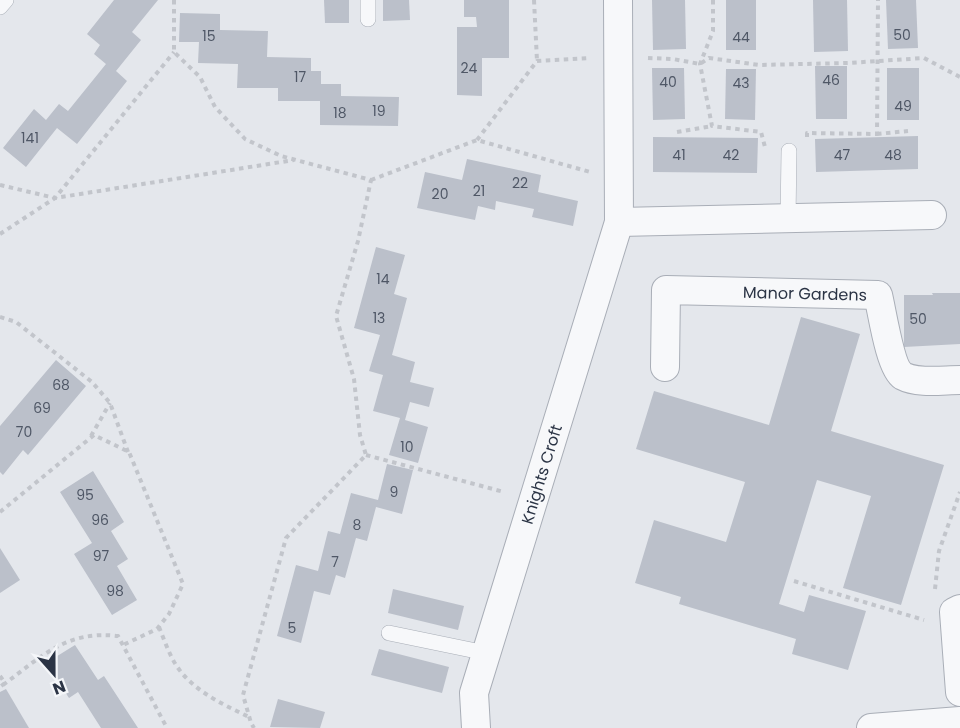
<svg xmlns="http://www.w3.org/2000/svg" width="960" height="728" font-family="Poppins,sans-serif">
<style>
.building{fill:#bbc0ca}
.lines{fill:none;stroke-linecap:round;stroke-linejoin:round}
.lane-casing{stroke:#a9aeb7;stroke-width:16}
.street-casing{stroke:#a9aeb7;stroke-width:30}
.path{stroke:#c2c5cb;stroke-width:4;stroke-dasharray:4.5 4.5;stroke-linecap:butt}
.lane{stroke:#f7f8fa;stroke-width:15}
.street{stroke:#f7f8fa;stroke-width:28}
.labels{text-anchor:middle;stroke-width:4.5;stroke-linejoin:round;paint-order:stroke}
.number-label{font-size:14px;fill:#4f5766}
.street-label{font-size:16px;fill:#2b3445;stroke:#f4f6f9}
</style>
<rect width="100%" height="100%" fill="#e4e7ec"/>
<g class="building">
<polygon points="114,0 158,0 132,32 141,40 116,71 127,81 77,144 57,128 26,167 3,148 34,109 46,120 59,104 68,111 106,64 94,54 100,45 87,34"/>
<polygon points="324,0 349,0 349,23 325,23"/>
<polygon points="383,0 409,0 410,20 383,21"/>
<polygon points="464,0 509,0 509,58 482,58 482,96 457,95 457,27 477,27 476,17 464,17"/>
<polygon points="652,0 685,0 686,49 653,50"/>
<rect x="726" y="0" width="30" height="50"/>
<polygon points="813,0 847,0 848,51 814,52"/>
<polygon points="886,0 916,0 918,48 888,49"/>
<polygon points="180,13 220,14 220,30 268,31 267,57 311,58 311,71 321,71 321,84 341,84 341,96 399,97 398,126 320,125 320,101 278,101 278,88 237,88 238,64 198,63 199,42 179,42"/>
<polygon points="815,66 847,66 847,119 816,119"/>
<polygon points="652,68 684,68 685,119 653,120"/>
<rect x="887" y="68" width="32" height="52"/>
<polygon points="726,69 756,69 755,120 725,119"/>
<polygon points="918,136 918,169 816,172 815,139"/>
<polygon points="653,137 758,138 757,173 653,172"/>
<polygon points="467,159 541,175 538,192 578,201 573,226 532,217 534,209 496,201 495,210 478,206 475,220 417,208 425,172 462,180"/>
<polygon points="376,247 405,255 394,294 407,298 392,355 415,362 410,382 434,388 429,407 410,402 405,420 428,427 418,463 389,455 400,418 373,411 383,375 369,371 380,335 354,328"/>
<polygon points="932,293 960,293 960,344 904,347 904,295 933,295"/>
<polygon points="801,317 860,334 831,431 944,465 901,605 843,588 871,496 817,480 779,604 804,612 809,595 866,611 848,670 792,654 796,639 679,604 681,597 635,583 654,520 726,542 745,482 636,449 654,391 769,425"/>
<polygon points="56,360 86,386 28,455 23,450 3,475 0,472 0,426"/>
<polygon points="387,464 413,470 402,514 376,507 367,541 356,538 345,578 336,575 330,595 314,591 301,643 277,636 296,565 318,571 328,531 340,534 351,493 378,500"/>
<polygon points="93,471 124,522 111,531 128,559 117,566 137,600 112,615 74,554 92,543 60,492"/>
<polygon points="0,548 20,580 0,593"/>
<polygon points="393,589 464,606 458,630 388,613"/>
<polygon points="75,645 98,680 104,676 138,728 101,728 78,692 69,698 46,663"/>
<polygon points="379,649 449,667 442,693 371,675"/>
<polygon points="6,689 29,728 0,728 0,692"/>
<polygon points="278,699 325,712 320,728 270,727"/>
</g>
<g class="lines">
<defs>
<g id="lane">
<polyline points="368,0 368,19"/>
<polyline points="0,7 6,0"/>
<polyline points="788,220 789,151"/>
<polyline points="389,633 486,653"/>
</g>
<g id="street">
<polyline points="619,222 932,215"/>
<path id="s1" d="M665,367L666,290L878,295C882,311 890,368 903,376C918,384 943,380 960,380"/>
<polyline points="960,609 954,612 960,692"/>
<path id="s2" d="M476,728L474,693L619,222L618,0"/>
<polyline points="871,728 960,721"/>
</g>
</defs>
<use href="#lane" class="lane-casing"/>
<use href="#street" class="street-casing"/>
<g class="path">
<polyline points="174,0 174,52 200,77 215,107 245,139 281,156 371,180 358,241 336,316 354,379 360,435 366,455 286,538 243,695 251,723 254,728"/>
<polyline points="534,0 537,61"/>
<polyline points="713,0 713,31 700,64 712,126 761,132 765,147"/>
<polyline points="648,58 673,59 700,64 709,58 759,65 848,63 924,58 960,77"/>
<polyline points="677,132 712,126"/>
<polyline points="877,134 908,131"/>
<polyline points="807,137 807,133 877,134 878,0"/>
<polyline points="477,140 537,61 590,58"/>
<polyline points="371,180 477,140 590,172"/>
<polyline points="0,185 55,198 174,52"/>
<polyline points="0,234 55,198 294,160"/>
<polyline points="0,317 16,322 92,382 110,403 128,452"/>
<polyline points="91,436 110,403"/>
<polyline points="366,455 504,492"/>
<polyline points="0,512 94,435 129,452 183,584 169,614 157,629 123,645"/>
<polyline points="794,581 924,620"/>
<polyline points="935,589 939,551 960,492"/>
<path d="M159,627C163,637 167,648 172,658C187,688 220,703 249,717"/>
<polyline points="0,676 5,683 0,687"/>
<path d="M3,685C42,656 67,630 118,636L167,728"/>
</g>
<use href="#lane" class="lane"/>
<use href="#street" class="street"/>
</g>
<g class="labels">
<g class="number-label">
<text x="902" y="40">50</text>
<text x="209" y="41">15</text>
<text x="741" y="42">44</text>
<text x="469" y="73">24</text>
<text x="300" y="82">17</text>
<text x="831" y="85">46</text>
<text x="668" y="87">40</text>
<text x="741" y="88">43</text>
<text x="903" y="111">49</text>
<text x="379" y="116">19</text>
<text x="340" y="118">18</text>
<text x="30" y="143">141</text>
<text x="679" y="160">41</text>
<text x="731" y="160">42</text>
<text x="842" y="160">47</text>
<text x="893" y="160">48</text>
<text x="520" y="188">22</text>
<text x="479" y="196">21</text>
<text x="440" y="199">20</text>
<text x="383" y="284">14</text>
<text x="379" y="323">13</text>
<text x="918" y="324">50</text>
<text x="61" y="390">68</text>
<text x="42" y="413">69</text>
<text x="24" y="437">70</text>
<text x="407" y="452">10</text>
<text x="394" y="497">9</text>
<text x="85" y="500">95</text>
<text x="100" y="525">96</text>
<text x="357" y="530">8</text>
<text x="101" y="561">97</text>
<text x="335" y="567">7</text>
<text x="115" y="596">98</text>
<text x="292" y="633">5</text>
</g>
<g class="street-label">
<text dy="6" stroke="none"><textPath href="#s1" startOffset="216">Manor Gardens</textPath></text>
<text dy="6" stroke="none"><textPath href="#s2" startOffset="264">Knights Croft</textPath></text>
</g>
</g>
<g transform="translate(54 674) rotate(159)" stroke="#f4f6f9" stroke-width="4.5" paint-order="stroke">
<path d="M0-4.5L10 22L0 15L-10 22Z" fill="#2b3445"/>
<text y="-9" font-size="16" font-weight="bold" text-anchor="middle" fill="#2b3445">N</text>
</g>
</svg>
